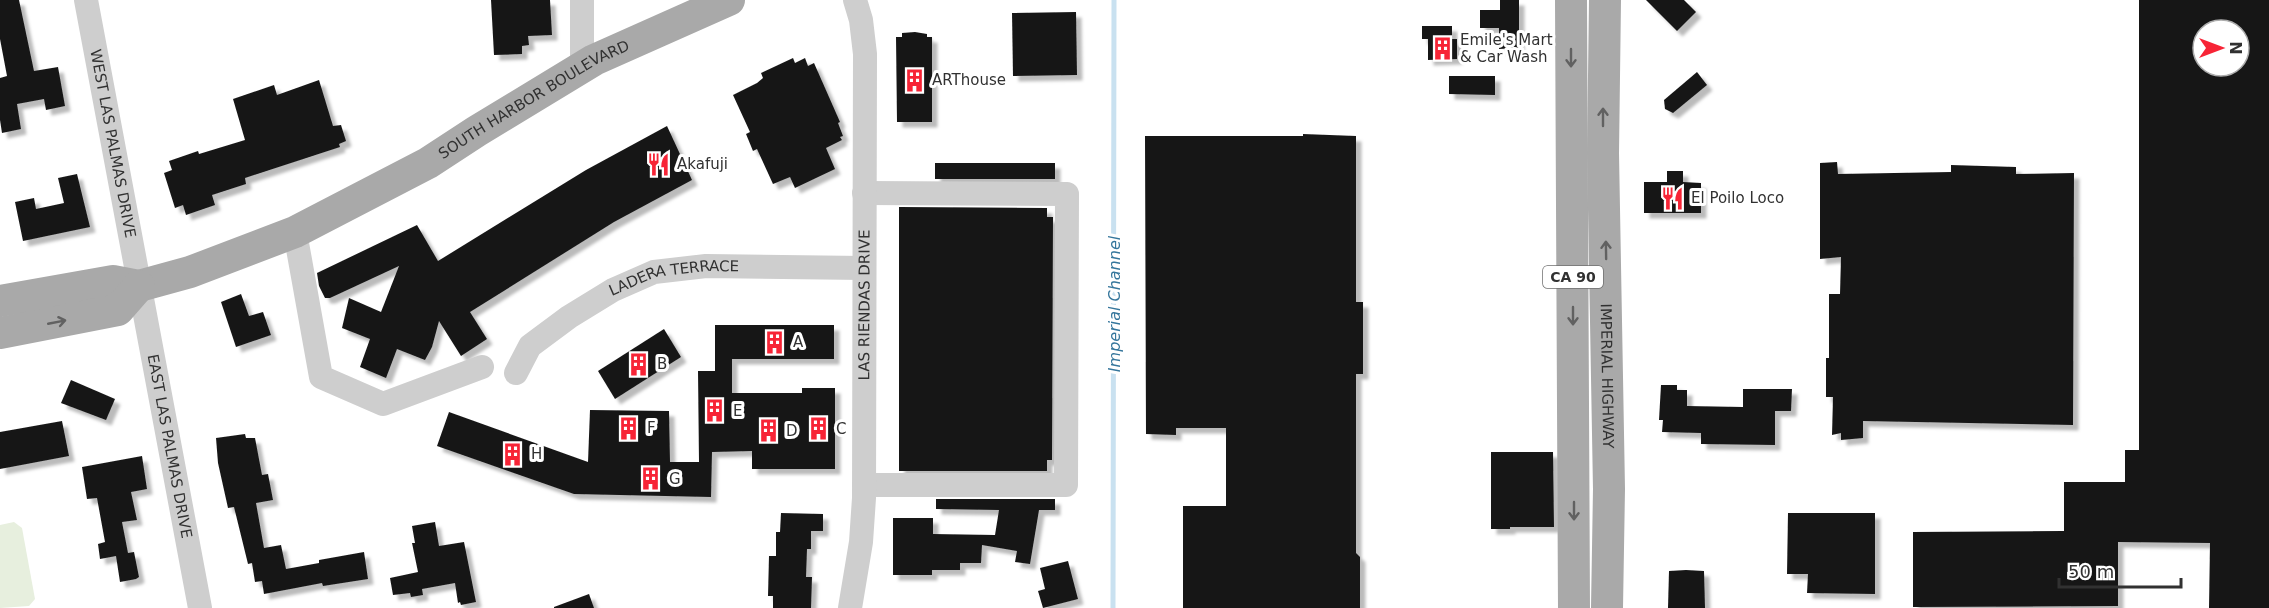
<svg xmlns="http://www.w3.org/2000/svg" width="2269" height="608" font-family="'DejaVu Sans',sans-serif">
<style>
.green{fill:#e7efde}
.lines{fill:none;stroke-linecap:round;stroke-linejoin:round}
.stream{stroke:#c9e1f0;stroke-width:5}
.building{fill:#181818;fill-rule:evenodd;filter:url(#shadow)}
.minor{stroke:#cecece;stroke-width:24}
.major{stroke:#a9a9a9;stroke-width:32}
.oneway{stroke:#616161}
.labels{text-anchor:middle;stroke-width:6;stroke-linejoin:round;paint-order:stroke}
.shield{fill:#fff;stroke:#6f6f6f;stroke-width:1.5}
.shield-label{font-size:14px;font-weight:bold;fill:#313131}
.poi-label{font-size:15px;fill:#313131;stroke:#fff;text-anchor:start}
.street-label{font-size:15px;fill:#313131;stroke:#fff}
.water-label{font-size:16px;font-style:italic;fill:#35769c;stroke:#fff}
</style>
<defs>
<filter id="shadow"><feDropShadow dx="5.5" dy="5.5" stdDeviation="1.5" flood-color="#0004"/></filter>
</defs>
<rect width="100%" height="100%" fill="#fff"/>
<polygon class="green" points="14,522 22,528 35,599 29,606 0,608 0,525"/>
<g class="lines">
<polyline class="stream" points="1113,608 1114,0"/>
</g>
<g class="building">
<polygon points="0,0 19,0 34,71 58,67 65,106 46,110 44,99 17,104 21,129 2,133 0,120 0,78 7,76 0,39"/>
<polygon points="491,0 550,0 552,35 528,36 529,45 522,46 522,54 494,55"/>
<polygon points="1500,0 1519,0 1519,48 1499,49 1499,28 1480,28 1480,10 1500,10"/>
<polygon points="1646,0 1684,0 1696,12 1677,31"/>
<path d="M2139,0H2269V608H2209L2210,543L2118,542V606L1913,607V532L2064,531V482H2125V450H2139ZM2203,30H2239V66H2203Z"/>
<polygon points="1076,12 1077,75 1013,76 1012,13"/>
<polygon points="1422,26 1452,26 1452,39 1457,39 1457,59 1428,60 1428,39 1422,39"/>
<polygon points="915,32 927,34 927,37 932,37 932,122 897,122 896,37 902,37 902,33"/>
<polygon points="793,58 795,63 805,58 808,66 814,63 840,122 838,123 843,136 840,137 842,140 826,148 835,169 795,188 790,177 773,184 757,149 753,151 746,134 750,132 733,95 757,83 763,78 761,73"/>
<polygon points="1697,72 1707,85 1673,113 1665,109 1664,100"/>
<polygon points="1449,76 1495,76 1495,95 1449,94"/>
<polygon points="319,80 333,126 341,125 346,141 339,144 340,147 245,178 246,184 212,195 215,205 186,215 183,205 175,208 164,173 172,170 169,161 198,151 199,154 245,140 233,99 274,85 277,95"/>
<polygon points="667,126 692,180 614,222 470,312 487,339 461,356 439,321 432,347 425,360 397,349 386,378 360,367 370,339 342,328 349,298 381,312 399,266 330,298 325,298 319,286 317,273 417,225 438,261 586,170"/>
<polygon points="1303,134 1356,136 1356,302 1363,302 1363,374 1356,374 1356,553 1360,557 1360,608 1183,608 1183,506 1226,506 1226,428 1176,428 1176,435 1146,434 1145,136 1303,136"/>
<polygon points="1837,162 1838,174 1951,172 1951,165 2016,167 2016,174 2074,173 2073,425 1863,421 1863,438 1841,440 1841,433 1832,435 1833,397 1826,397 1826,358 1829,358 1829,294 1840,294 1841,257 1820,259 1820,163"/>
<rect x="935" y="163" width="120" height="16"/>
<polygon points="1667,171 1683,171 1683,182 1701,183 1701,213 1644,213 1644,182 1667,182"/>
<polygon points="77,174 90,227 23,241 15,202 34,198 36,209 64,203 58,178"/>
<polygon points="899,207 1047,208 1047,217 1053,217 1052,460 1047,460 1047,471 899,471"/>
<polygon points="241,294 249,316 263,312 271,335 236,347 221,302"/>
<polygon points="715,325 834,325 834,359 732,359 732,393 802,393 802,388 835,388 835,469 752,469 752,451 712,452 711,497 574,494 437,446 449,412 588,462 590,410 669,411 670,462 699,462 698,371 715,371"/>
<polygon points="664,329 681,357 615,399 598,371"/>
<polygon points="71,380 115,399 106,420 61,403"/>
<polygon points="1661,385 1677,385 1677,390 1687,390 1687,406 1743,407 1743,389 1792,389 1791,411 1775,411 1775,445 1701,444 1701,433 1662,432 1663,420 1659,420"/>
<polygon points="62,421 69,456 0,469 0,432"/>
<polygon points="245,434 246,438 255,438 262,475 268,474 273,500 256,503 264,548 281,545 286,569 319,563 319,560 364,552 368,579 323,586 322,583 264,594 262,581 255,582 252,563 248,564 234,507 228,508 218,463 216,438"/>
<polygon points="1491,452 1553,452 1554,527 1510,527 1510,529 1491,529"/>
<polygon points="142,456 147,489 131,492 137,520 122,522 128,553 134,552 139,577 136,579 120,582 116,556 100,559 98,544 105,542 97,498 87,499 82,467"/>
<polygon points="936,499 1055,499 1055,510 1039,510 1030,564 1015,562 1017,551 982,545 981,563 960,563 960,570 932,570 932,575 893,575 893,518 933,518 933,534 995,535 999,510 936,509"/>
<polygon points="781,513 823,514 823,531 811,531 811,549 807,549 806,577 812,577 811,608 773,608 773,596 768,596 769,556 776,556 776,532 780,532"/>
<polygon points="1788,513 1875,513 1875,594 1807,593 1808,574 1787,574"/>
<polygon points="435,522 439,546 464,542 476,602 461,605 460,602 458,603 455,583 422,589 423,595 411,597 410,593 393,595 390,578 418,572 412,543 415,543 412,526"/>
<polygon points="1068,561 1078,599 1043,608 1038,591 1045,589 1040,568"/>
<polygon points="1686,570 1704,571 1705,608 1668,608 1669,571"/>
<polygon points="589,594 594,608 554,608 554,607"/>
</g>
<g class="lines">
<g class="minor">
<path id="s1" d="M86,0L200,608"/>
<polyline points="582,68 582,0"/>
<polyline points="864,193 1067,194 1066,485 864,485"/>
<polyline points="295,232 321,377 383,404 482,367"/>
<path id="s2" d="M516,373L530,346L569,317L613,290L654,272L706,266L864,268"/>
<path id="s3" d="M850,608L861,542L864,498L865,54L861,20L855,0"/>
</g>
<g class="major">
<polyline points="1571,0 1574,608"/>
<path id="s4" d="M1605,0L1603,153L1609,489L1607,608"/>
<path id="s5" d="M0,301L113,281L139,286L190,272L295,232L428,163L477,131L594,60L729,0"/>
<polyline points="0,333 118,310 139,286"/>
</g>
</g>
<defs><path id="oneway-shaft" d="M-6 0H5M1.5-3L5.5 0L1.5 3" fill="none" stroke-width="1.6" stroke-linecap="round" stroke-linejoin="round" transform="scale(1.5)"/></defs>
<g class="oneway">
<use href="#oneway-shaft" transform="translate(1571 58) rotate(90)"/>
<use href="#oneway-shaft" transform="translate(1603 117) rotate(-90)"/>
<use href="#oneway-shaft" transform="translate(1606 250) rotate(-91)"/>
<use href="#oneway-shaft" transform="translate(1573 316) rotate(90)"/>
<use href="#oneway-shaft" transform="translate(57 322) rotate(-11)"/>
<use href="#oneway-shaft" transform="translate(1574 511) rotate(90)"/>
</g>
<defs>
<symbol id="building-bare" viewBox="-9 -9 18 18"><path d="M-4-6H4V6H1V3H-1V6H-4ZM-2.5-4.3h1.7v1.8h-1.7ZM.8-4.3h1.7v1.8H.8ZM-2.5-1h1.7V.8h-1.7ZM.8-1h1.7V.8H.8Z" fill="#f72436" stroke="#fff" stroke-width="2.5" paint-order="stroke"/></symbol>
<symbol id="restaurant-bare" viewBox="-9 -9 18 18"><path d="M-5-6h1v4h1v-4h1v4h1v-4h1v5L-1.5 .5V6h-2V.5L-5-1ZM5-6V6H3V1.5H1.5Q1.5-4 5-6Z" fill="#f72436" stroke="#fff" stroke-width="2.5" paint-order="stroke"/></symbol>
</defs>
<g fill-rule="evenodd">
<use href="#building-bare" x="1426" y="32" width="33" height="33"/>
<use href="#building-bare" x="898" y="64" width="33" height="33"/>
<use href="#restaurant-bare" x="642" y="148" width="33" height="33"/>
<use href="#restaurant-bare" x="1656" y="182" width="33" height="33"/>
<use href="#building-bare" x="758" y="326" width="33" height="33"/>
<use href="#building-bare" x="622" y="348" width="33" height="33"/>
<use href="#building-bare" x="698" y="394" width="33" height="33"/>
<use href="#building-bare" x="612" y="412" width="33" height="33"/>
<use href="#building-bare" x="802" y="412" width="33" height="33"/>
<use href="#building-bare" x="752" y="414" width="33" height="33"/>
<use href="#building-bare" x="496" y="438" width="33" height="33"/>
<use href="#building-bare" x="634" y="462" width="33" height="33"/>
</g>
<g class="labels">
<rect class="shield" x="1543" y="266" width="60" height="22" rx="4.5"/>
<g class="shield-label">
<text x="1573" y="282">CA 90</text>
</g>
<g class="poi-label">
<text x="1460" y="45">Emile's Mart<tspan x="1460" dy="17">&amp; Car Wash</tspan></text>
<text x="932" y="85">ARThouse</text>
<text x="677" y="169">Akafuji</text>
<text x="1691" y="203">El Poilo Loco</text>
<text x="793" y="347">A</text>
<text x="657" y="369">B</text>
<text x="733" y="416">E</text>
<text x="647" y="433">F</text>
<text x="836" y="434">C</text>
<text x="786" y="436">D</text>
<text x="531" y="459">H</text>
<text x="669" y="484">G</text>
</g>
<g class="street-label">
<text dy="5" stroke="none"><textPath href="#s5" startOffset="580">SOUTH HARBOR BOULEVARD</textPath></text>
<text dy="5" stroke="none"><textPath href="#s1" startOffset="146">WEST LAS PALMAS DRIVE</textPath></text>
<text dy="5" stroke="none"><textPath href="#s2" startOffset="194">LADERA TERRACE</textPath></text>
<text dy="5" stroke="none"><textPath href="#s3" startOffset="304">LAS RIENDAS DRIVE</textPath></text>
<text dy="5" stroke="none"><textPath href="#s4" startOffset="376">IMPERIAL HIGHWAY</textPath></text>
<text dy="5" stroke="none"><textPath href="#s1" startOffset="454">EAST LAS PALMAS DRIVE</textPath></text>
</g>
<g class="water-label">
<text transform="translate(1114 304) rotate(-90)" y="6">Imperial Channel</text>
</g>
</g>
<g transform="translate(2221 48) rotate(90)"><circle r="28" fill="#ffffff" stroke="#adadad" stroke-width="1.5"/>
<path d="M0-4.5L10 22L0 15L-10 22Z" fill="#f72436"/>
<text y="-9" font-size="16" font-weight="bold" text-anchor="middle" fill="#313131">N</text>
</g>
<path d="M2059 578v9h122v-9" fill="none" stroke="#313131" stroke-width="3"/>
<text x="2068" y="578" font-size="18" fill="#313131" stroke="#ffffff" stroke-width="4.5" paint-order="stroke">50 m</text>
</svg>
